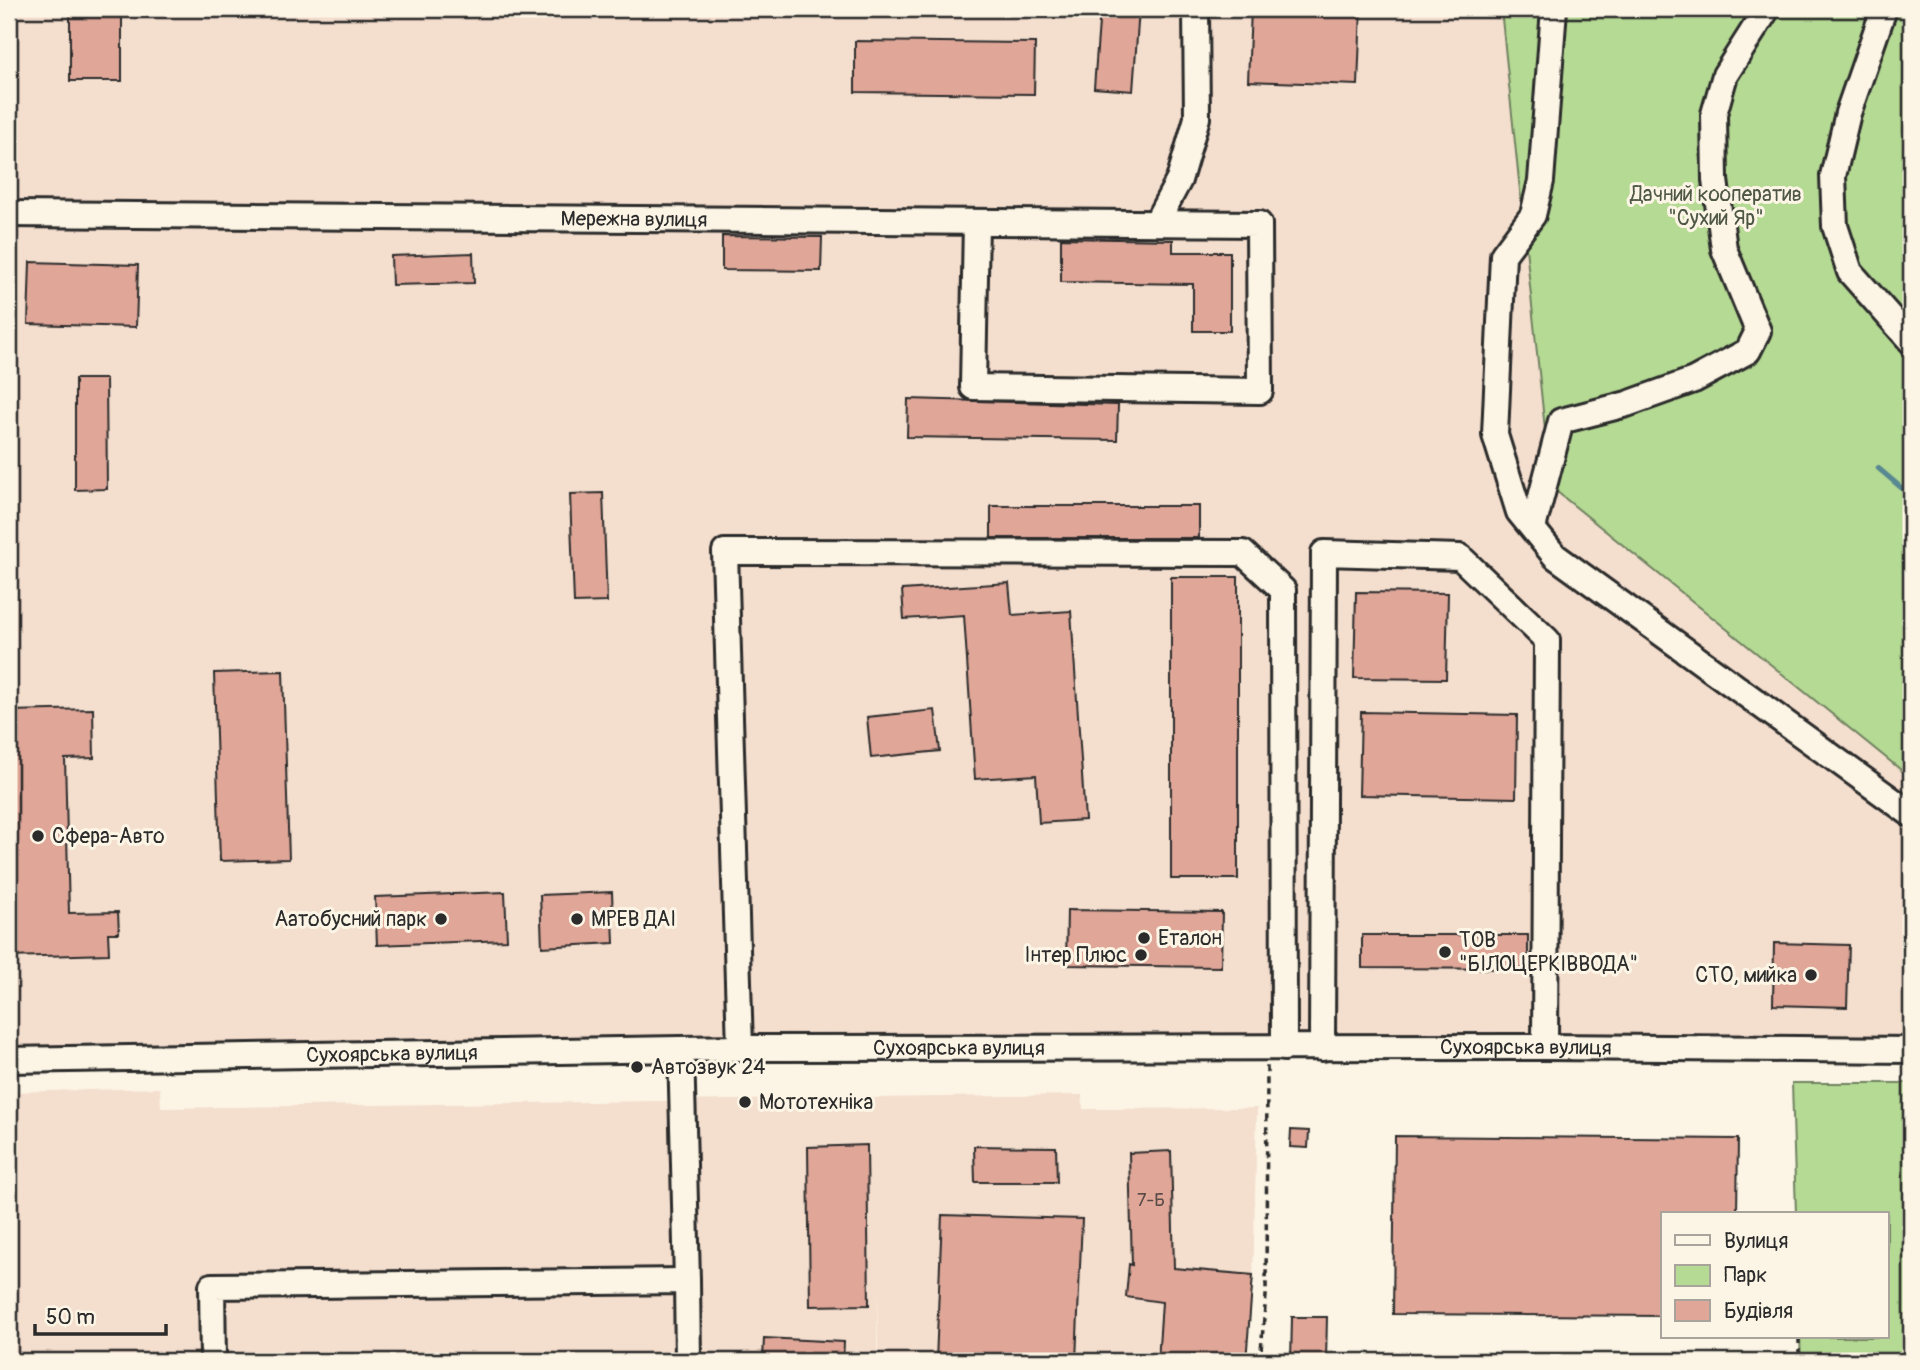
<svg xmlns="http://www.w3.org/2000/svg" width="1920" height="1370" font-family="Pangolin,sans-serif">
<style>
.built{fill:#f4dece}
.green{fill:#b5da94;stroke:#708260;stroke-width:2}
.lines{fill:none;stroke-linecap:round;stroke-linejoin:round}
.stream{stroke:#598891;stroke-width:5}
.building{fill:#e0a799;stroke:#2b2b2b;stroke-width:2}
.minor-casing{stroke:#2b2b2b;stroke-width:30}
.path{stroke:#2b2b2b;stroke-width:3.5;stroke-dasharray:7 5;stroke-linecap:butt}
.minor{stroke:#fcf5e5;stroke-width:24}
.poi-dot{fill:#2b2b2b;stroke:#fcf5e5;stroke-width:2.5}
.labels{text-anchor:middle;stroke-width:6;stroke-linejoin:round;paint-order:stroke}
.number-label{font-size:18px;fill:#584a46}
.park-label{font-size:21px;fill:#4e5745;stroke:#fcf5e5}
.street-label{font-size:21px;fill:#2b2b2b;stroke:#fcf5e5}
.poi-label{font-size:21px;fill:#2b2b2b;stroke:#fcf5e5;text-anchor:start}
</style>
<rect width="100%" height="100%" fill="#fcf5e5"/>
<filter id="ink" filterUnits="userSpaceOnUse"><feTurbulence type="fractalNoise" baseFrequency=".0143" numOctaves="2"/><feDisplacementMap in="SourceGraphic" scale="14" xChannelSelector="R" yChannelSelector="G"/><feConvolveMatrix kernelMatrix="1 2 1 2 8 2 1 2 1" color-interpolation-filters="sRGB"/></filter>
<g filter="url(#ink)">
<g class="built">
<polygon points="9,9 1501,9 1551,487 1911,778 1911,1050 9,1059"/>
<polygon points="160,1088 161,1108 1082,1095 1083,1109 1257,1108 1253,1285 1246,1361 878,1361 878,1279 877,1361 9,1361 9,1092"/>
</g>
<g class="green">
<polygon points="1501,9 1911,9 1911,778 1551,487"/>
<polygon points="1792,1083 1911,1083 1911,1361 1801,1361 1800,1337 1887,1337 1887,1214 1796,1214"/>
</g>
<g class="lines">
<polyline class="stream" points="1878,468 1911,496"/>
</g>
<g class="building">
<rect x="70" y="9" width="52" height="72"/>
<polygon points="1100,9 1139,9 1133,91 1094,88"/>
<polygon points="1251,9 1361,9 1358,85 1248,81"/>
<polygon points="855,41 1035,43 1034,94 855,92"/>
<polygon points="722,236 822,237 821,271 722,270"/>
<polygon points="1061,238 1173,240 1173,252 1230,252 1230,331 1193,331 1193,284 1061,282"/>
<polygon points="473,253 474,283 392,285 391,256"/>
<polygon points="30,262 138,265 136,327 28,324"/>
<polygon points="75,379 106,379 107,489 75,490"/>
<polygon points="908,399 1118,405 1117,440 907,437"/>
<polygon points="603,493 607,602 574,603 570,494"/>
<rect x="991" y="506" width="208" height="32"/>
<rect x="1171" y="577" width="67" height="302"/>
<polygon points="1009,583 1012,615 1071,611 1085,820 1039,823 1036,775 975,779 964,615 904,619 902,590"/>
<polygon points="1356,592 1448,593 1446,679 1354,678"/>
<polygon points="283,671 289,859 220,861 214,673"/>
<polygon points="93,709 94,758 65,759 69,913 118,912 119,933 108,933 109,954 9,957 9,711"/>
<polygon points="935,710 940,751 871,758 867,717"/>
<polygon points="1361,712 1517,715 1516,798 1359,795"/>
<polygon points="505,892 507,940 377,945 375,897"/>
<polygon points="612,892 614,943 542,947 540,895"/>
<polygon points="1067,910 1222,912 1221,967 1066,965"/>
<polygon points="1362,935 1528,935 1528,969 1362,968"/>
<polygon points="1774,943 1849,945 1847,1007 1773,1005"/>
<polygon points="1291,1130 1309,1131 1308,1148 1290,1147"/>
<polygon points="1395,1136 1738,1139 1737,1214 1663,1214 1663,1316 1393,1314"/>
<polygon points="867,1145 869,1305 810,1306 808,1147"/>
<polygon points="974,1146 1056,1147 1057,1182 975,1182"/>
<polygon points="1171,1151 1174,1268 1253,1275 1246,1361 1158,1361 1162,1302 1126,1297 1129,1264 1132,1265 1129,1153"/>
<polygon points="942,1215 1082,1219 1076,1361 936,1361"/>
<polygon points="1292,1317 1327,1317 1326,1361 1291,1361"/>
<polygon points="764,1338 844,1342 843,1361 763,1361"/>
</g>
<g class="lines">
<defs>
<g id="minor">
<polyline points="1554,9 1541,181 1533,215 1503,255 1495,435 1519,512 1555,556 1911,814"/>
<polyline points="1884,9 1848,113 1833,176 1835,226 1850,272 1911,341"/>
<path id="s1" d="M9,214L1259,224L1260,391L973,387L976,222"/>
<polyline points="1156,223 1179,180 1197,118 1196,9"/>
<polyline points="1533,528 1561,421 1627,404 1694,380 1748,351 1758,331 1724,249 1715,180 1714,114 1725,75 1767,9"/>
<polyline points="740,1048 725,552 1243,553 1283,590 1284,1048"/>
<polyline points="1322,1048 1324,553 1460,557 1547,640 1545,1047"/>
<polyline points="681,1049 687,1281"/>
<path id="s2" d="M9,1060L740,1048L1545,1047L1911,1050"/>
<polyline points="213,1361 212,1286 687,1281 688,1361"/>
</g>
</defs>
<use href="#minor" class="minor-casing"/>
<g class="path">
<polyline points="1799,1337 1799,1361"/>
<polyline points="1260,1361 1266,1296 1267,1066"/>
</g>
<use href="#minor" class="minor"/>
</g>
</g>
<g class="poi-dot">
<circle cx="38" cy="836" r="7"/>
<circle cx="441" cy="919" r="7"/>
<circle cx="577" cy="919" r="7"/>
<circle cx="1144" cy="938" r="7"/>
<circle cx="1445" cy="952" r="7"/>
<circle cx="1141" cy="955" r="7"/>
<circle cx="1811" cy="975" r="7"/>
<circle cx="637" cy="1067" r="7"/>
<circle cx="745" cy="1102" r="7"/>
</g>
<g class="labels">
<g class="number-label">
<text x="1151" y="1206">7-Б</text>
</g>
<g class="park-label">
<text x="1716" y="201">Дачний кооператив<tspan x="1716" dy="24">"Сухий Яр"</tspan></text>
</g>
<g class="street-label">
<text dy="7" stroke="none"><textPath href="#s1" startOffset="625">Мережна вулиця</textPath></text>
<text dy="7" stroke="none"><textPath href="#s2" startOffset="1517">Сухоярська вулиця</textPath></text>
<text dy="7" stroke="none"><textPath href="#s2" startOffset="950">Сухоярська вулиця</textPath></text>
<text dy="7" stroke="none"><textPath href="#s2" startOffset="383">Сухоярська вулиця</textPath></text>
</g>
<g class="poi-label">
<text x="52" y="843">Сфера-Авто</text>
<text x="427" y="926" text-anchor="end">Аатобусний парк</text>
<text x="591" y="926">МРЕВ ДАІ</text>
<text x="1158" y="945">Еталон</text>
<text x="1459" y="947">ТОВ<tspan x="1459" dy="24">"БІЛОЦЕРКІВВОДА"</tspan></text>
<text x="1127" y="962" text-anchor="end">Інтер Плюс</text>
<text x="1797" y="982" text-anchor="end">СТО, мийка</text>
<text x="651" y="1074">Автозвук 24</text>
<text x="759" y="1109">Мототехніка</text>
</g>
</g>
<rect width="1920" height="1370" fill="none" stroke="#fcf5e5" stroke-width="35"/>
<rect x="18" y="18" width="1885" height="1335" fill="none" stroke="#2b2b2b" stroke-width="2.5" filter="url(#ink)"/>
<rect x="1661" y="1212" width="228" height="126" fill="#fcf5e5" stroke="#a8a49b" stroke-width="2"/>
<rect x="1675" y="1235" width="35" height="10" fill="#fcf5e5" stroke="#a8a49b" stroke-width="2"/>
<text x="1724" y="1248" font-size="21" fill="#2b2b2b">Вулиця</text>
<rect x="1675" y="1265" width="35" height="21" fill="#b5da94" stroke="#a8a49b" stroke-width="2"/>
<text x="1724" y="1282" font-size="21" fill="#2b2b2b">Парк</text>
<rect x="1675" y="1300" width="35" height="21" fill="#e0a799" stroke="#a8a49b" stroke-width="2"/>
<text x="1724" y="1318" font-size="21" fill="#2b2b2b">Будівля</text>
<path d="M35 1324v10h131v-10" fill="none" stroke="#2b2b2b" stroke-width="3.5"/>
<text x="46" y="1324" font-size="21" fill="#2b2b2b" stroke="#fcf5e5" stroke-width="5" paint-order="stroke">50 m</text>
</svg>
